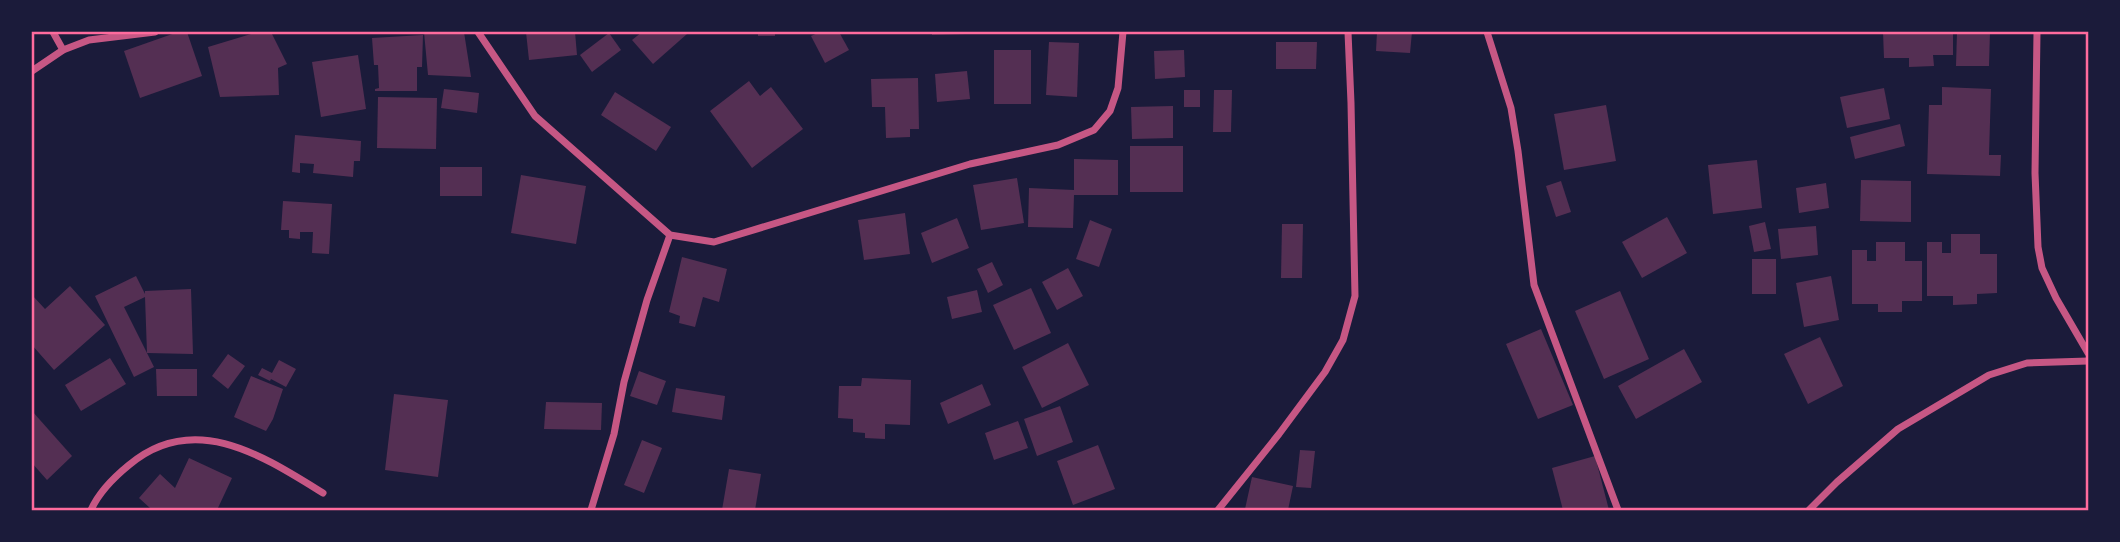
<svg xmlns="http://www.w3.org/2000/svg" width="2120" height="542" font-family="Rubik,sans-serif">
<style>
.building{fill:#542f53}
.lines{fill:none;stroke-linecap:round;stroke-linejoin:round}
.minor{stroke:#c65784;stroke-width:7}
.neatline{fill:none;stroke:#ff6b9d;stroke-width:2.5}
</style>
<rect width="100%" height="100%" fill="#1b1b3a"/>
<g class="building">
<polygon points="178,32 187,32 202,76 140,98 124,51"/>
<polygon points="258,32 271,32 287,64 278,68 279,95 220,97 208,47"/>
<polygon points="424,32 464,32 471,77 428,75"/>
<polygon points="526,32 575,32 577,55 529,60"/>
<polygon points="642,32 684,32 687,34 653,64 632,40"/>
<rect x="758" y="32" width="17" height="4"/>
<polygon points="820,32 839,32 849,50 825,63 811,36"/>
<polygon points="932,32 966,32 966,34 932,35"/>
<polygon points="1377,32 1412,32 1410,53 1376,51"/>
<polygon points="1883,32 1953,32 1953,55 1933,55 1934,66 1909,67 1909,58 1884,58"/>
<polygon points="1957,32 1990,32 1989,66 1956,66"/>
<polygon points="609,33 621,50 592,72 580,55"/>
<polygon points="423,35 422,67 417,67 417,91 375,91 375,89 379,88 378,65 374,65 372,38"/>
<polygon points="1049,42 1079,43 1077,97 1046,95"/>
<polygon points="1276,42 1317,42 1316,69 1276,69"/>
<rect x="994" y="50" width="37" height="54"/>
<polygon points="1184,50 1185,77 1155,79 1154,51"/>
<polygon points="358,55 366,109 321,117 312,62"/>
<polygon points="967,71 970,99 937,102 935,74"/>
<polygon points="918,78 919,129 910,129 910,137 886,138 885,107 872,107 871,79"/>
<polygon points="749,81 760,96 771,87 803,129 752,168 710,111"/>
<polygon points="1942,87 1991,89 1989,155 2001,155 2000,176 1927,174 1929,105 1942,105"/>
<polygon points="1884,88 1890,119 1847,128 1840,97"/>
<polygon points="444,89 479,93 477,113 441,108"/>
<rect x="1184" y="90" width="16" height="17"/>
<polygon points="1214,90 1232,90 1231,132 1213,132"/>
<polygon points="615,92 671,127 656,151 601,115"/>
<polygon points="378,97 437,98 436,149 377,148"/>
<polygon points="1606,105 1616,161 1564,170 1554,114"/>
<polygon points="1173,106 1173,138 1132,139 1131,107"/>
<polygon points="1900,124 1905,146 1855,159 1850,137"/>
<polygon points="295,135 361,141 360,161 354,161 353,177 313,173 314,164 300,163 300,173 292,172"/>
<rect x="1130" y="146" width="53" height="46"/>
<polygon points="1074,159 1118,160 1118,195 1074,195 1073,228 1028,227 1029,188 1074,190"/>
<polygon points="1757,160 1762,208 1713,214 1708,165"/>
<rect x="440" y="167" width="42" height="29"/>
<polygon points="521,175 586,186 576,244 511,233"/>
<polygon points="1017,178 1024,223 981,230 973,185"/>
<polygon points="1861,180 1911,181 1911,222 1860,221"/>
<polygon points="1561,181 1571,212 1556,217 1546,186"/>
<polygon points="1826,183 1829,208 1799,213 1796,188"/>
<polygon points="283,201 332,204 329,254 312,253 313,232 300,232 300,239 289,238 289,230 281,230"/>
<polygon points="905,213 910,254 864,260 858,220"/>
<polygon points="1667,217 1687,253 1642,278 1622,242"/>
<polygon points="957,218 969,248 932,263 921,233"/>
<polygon points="1090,220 1112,229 1099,267 1076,259"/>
<polygon points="1765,222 1771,249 1754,252 1749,226"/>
<polygon points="1282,224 1303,224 1302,278 1281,278"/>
<polygon points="1816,226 1818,255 1781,259 1778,229"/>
<polygon points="1951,234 1980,234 1980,254 1997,254 1997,293 1977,294 1977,304 1953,305 1953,296 1927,296 1927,242 1942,242 1942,253 1951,253"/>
<polygon points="1876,242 1905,242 1905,261 1922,261 1922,301 1902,301 1902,312 1878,312 1878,304 1852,304 1852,250 1867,250 1867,261 1876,261"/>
<polygon points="682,257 727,269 719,302 703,297 695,327 679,323 680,316 669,312"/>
<rect x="1752" y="259" width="24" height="35"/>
<polygon points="992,262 1003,285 988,293 977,269"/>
<polygon points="1068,268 1083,296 1057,310 1042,282"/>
<polygon points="136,276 145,294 145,291 191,289 193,354 147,353 145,297 124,307 154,367 134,377 95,296"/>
<polygon points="1831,276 1839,320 1804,327 1796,283"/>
<polygon points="70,286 105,325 54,370 32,345 32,295 45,309"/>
<polygon points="1031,288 1051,333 1014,350 993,305"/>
<polygon points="977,290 982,312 952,319 947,297"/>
<polygon points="1620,291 1649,359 1604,379 1575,311"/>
<polygon points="1541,329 1573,405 1538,419 1506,344"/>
<polygon points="1820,337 1843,386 1808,404 1784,354"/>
<polygon points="1068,343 1089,385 1042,408 1022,367"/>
<polygon points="1684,349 1702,382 1636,419 1618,386"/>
<polygon points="228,354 245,366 228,389 212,376"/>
<polygon points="110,358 126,384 81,411 65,385"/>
<polygon points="279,360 296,369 286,387 271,379 270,381 258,375 262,368 272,373"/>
<polygon points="156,369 197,369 197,396 157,396"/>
<polygon points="639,371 666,381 657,405 630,396"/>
<polygon points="251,376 283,389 273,419 266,431 234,417"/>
<polygon points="862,378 911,380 910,425 885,424 885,439 865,438 865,433 853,432 853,419 838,418 839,386 861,386"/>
<polygon points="982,384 991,405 948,424 940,403"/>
<polygon points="676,388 725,396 722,420 672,412"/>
<polygon points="394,394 448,400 438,477 385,470"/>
<polygon points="546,402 602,403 601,430 544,429"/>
<polygon points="1060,406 1073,442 1037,456 1024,419"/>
<polygon points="32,411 72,456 47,480 32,463"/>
<polygon points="1018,421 1028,448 994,460 985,433"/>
<polygon points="642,440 662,448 644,493 624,485"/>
<polygon points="1098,445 1115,489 1073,505 1057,461"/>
<polygon points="1300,450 1315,451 1311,488 1296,487"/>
<polygon points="1595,456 1609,510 1563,510 1552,468"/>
<polygon points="189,458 232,478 217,510 148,510 150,508 139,498 160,474 175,488"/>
<polygon points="729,469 761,474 755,510 722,510"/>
<polygon points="1252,477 1293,486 1288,510 1245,509"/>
</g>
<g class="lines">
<g class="minor">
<polyline points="53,32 63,50"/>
<polyline points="478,32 535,116 670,235 714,242 970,164 1058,145 1094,130 1110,111 1118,88 1123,32"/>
<polyline points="1487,32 1511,108 1518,151 1534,285 1618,510"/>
<polyline points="2037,32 2035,173 2038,247 2042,268 2056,298 2088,353"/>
<polyline points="32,71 63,50 89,40 155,32"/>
<path d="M91,510C99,492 113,478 129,465C194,410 263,456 323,493"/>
<polyline points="591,510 614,434 624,382 647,300 670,235"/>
<polyline points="1218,510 1279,434 1325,372 1343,340 1355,296 1351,103 1348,32"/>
<polyline points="1809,510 1837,482 1898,429 1989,375 2027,363 2088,361"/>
</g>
</g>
<rect width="2120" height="542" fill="none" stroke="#1b1b3a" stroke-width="66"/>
<rect x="33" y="33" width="2054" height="476" class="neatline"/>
</svg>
